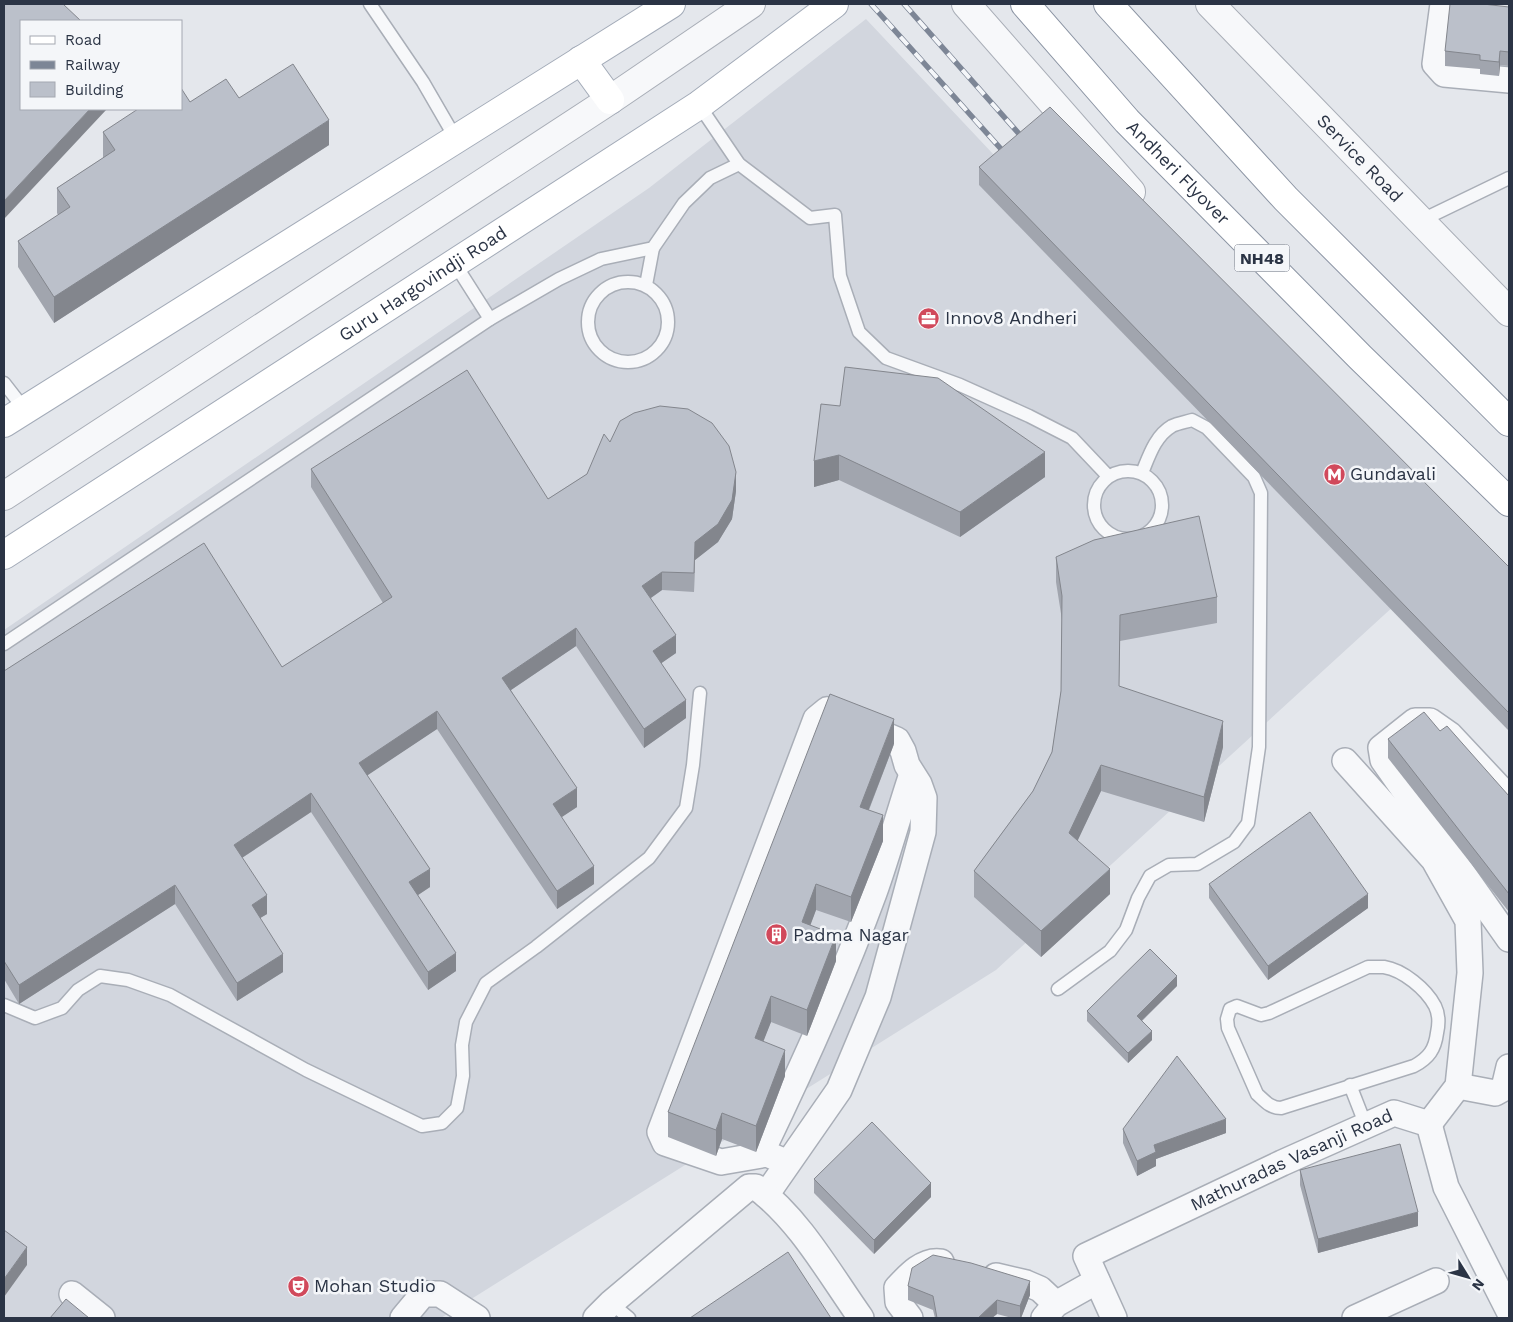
<svg xmlns="http://www.w3.org/2000/svg" width="1513" height="1322" font-family="'Work Sans',sans-serif">
<style>
.built{fill:#d2d6de}
.lines{fill:none;stroke-linecap:round;stroke-linejoin:round}
.service-casing{stroke:#a9aeb7;stroke-width:15}
.minor-casing{stroke:#a9aeb7;stroke-width:28}
.tertiary-casing{stroke:#a9aeb7;stroke-width:30}
.primary-casing{stroke:#a3abb8;stroke-width:30}
.motorway-casing{stroke:#8b94a3;stroke-width:30}
.service{stroke:#f7f8fa;stroke-width:12}
.minor{stroke:#f7f8fa;stroke-width:25}
.tertiary{stroke:#f7f8fa;stroke-width:28}
.primary{stroke:#fff;stroke-width:28}
.motorway{stroke:#fff;stroke-width:28}
.rail-casing{stroke:#7d8696;stroke-width:5.5}
.rail{stroke:#f4f6f9;stroke-width:4;stroke-dasharray:11;stroke-linecap:butt}
.wall{fill:#a1a5ae}
.shaded-wall{fill:#83868d}
.building{fill:#bbc0ca;stroke:#83868d}
.labels{text-anchor:middle;stroke-width:5;stroke-linejoin:round;paint-order:stroke}
.shield{fill:#f4f6f9;stroke:#676e7b;stroke-width:1}
.shield-label{font-size:16px;font-weight:bold;fill:#2b3445}
.street-label{font-size:18px;fill:#2b3445;stroke:#f4f6f9}
.poi-label{font-size:18px;fill:#2b3445;stroke:#f4f6f9;text-anchor:start}
</style>
<rect width="100%" height="100%" fill="#e4e7ec"/>
<polygon class="built" points="866,19 1407,594 996,970 441,1318 4,1318 4,630 649,188"/>
<g class="lines">
<defs>
<g id="service">
<polyline points="370,4 423,82 456,139"/>
<polyline points="699,105 739,164 810,218 835,215 840,276 859,332 886,358 960,385 1029,416 1072,438 1108,476"/>
<polyline points="1420,221 1509,178"/>
<polyline points="455,264 490,319"/>
<circle cx="628" cy="322" r="40"/>
<polyline points="646,285 653,248"/>
<polyline points="4,383 25,410"/>
<circle cx="1128" cy="505" r="34"/>
<polyline points="4,644 490,319 559,279 601,259 653,248 684,203 710,178 739,164"/>
<path d="M1368,967C1373,967 1378,967 1384,967C1403,970 1426,989 1435,1006C1439,1014 1439,1024 1437,1033C1435,1049 1429,1058 1414,1066L1281,1108C1270,1108 1265,1101 1257,1094L1228,1028L1227,1019L1230,1009L1237,1006L1261,1015L1269,1013Z"/>
<path d="M1058,989L1110,951L1126,930L1138,898L1150,876L1169,865L1197,864L1234,842L1248,823L1259,747L1261,493L1254,477L1207,428L1192,420C1186,422 1178,423 1172,426C1155,436 1149,456 1142,473"/>
<polyline points="4,1005 35,1018 62,1008 78,990 100,976 128,980 170,995 306,1070 422,1126 442,1123 457,1108 463,1076 462,1045 466,1022 486,983 536,947 649,858 686,808 693,765 700,693"/>
<polyline points="1350,1085 1366,1126"/>
<polyline points="611,1303 629,1318"/>
</g>
<g id="minor">
<polyline points="1443,4 1435,64 1444,74 1509,80"/>
<polyline points="1345,761 1434,860 1468,921 1470,973 1458,1086 1429,1124"/>
<polyline points="1509,798 1450,735 1430,721 1415,721 1381,748 1383,760 1509,939"/>
<polyline points="1458,1086 1495,1093 1504,1088 1509,1067"/>
<path d="M767,1154L764,1147C804,1064 842,980 874,893C888,854 899,813 912,774"/>
<polyline points="766,1195 839,1090 878,997 923,832 924,798 919,784 907,765 903,751 897,740 827,710 816,719 660,1132 665,1143 721,1162 767,1154 788,1163"/>
<polyline points="996,1276 1026,1283 1040,1289 1056,1304"/>
<polyline points="72,1294 102,1318"/>
<polyline points="403,1318 423,1294 440,1294 477,1318"/>
<path d="M596,1318L611,1303L749,1187H756C800,1220 829,1273 861,1318"/>
<path d="M910,1318L898,1302L897,1288C908,1276 923,1259 941,1262"/>
<polyline points="1044,1318 1056,1304 1097,1281"/>
<path id="s1" d="M1114,1318L1086,1256L1282,1163L1394,1113L1429,1124L1446,1187L1509,1311"/>
<polyline points="1355,1318 1436,1281"/>
</g>
<g id="tertiary">
<polyline points="966,4 1131,192"/>
<path id="s2" d="M1210,4L1509,312"/>
<polyline points="4,496 610,100 751,4"/>
</g>
<g id="primary">
<polyline points="581,60 610,100"/>
<polyline points="4,423 671,4"/>
<path id="s3" d="M4,555L699,105L834,4"/>
</g>
<g id="motorway">
<path id="s4" d="M1025,4L1127,121L1360,357L1509,502"/>
<polyline points="1108,4 1286,199 1509,422"/>
</g>
</defs>
<use href="#service" class="service-casing"/>
<use href="#minor" class="minor-casing"/>
<use href="#tertiary" class="tertiary-casing"/>
<use href="#primary" class="primary-casing"/>
<use href="#motorway" class="motorway-casing"/>
<use href="#service" class="service"/>
<use href="#minor" class="minor"/>
<use href="#tertiary" class="tertiary"/>
<use href="#primary" class="primary"/>
<use href="#motorway" class="motorway"/>
<defs>
<g id="rail">
<polyline points="871,4 1010,159"/>
<polyline points="904,4 1028,144"/>
</g>
</defs>
<use href="#rail" class="rail-casing"/>
<use href="#rail" class="rail"/>
</g>
<g class="wall">
<polygon points="1509,7 1509,66 1500,65 1499,76 1480,74 1480,69 1445,66 1445,51"/>
<polygon points="239,98 329,145 54,323 18,267 18,241 58,215 57,213 57,188 103,158 103,132 190,102"/>
<polygon points="979,167 1509,567 1509,731 979,185"/>
<polygon points="821,404 1045,477 960,537 839,480 814,487"/>
<polygon points="610,442 736,491 732,519 718,542 695,560 694,592 662,590 651,598 676,653 661,663 686,718 644,748 576,646 511,690 577,807 561,817 594,884 557,909 437,729 367,775 430,887 418,895 456,971 428,990 311,812 242,858 267,914 260,918 283,972 237,1001 175,904 19,1004 4,979 4,671 282,667 383,603 311,487 311,469 548,499 587,474"/>
<polygon points="1056,557 1217,597 1217,623 1120,641 1119,686 1223,747 1204,822 1101,791 1077,841 1110,894 1041,957 974,897 974,871 1033,791 1052,752 1061,691 1062,620 1056,582"/>
<polygon points="1440,731 1509,796 1509,912 1388,758 1388,739"/>
<polygon points="894,744 869,810 883,841 851,922 816,910 810,925 836,961 807,1036 771,1022 763,1041 785,1076 756,1152 722,1139 716,1156 668,1137 668,1112"/>
<polygon points="1209,884 1368,908 1268,980 1209,898"/>
<polygon points="1177,986 1142,1021 1152,1040 1128,1063 1087,1021 1087,1011"/>
<polygon points="1123,1129 1226,1133 1156,1159 1156,1166 1137,1176 1123,1143"/>
<polygon points="1300,1170 1418,1226 1318,1253 1300,1185"/>
<polygon points="814,1179 931,1197 874,1254 814,1193"/>
<polygon points="908,1286 1030,1295 1021,1318 1012,1318 997,1314 992,1318 935,1318 933,1310 908,1300"/>
</g>
<g class="shaded-wall">
<polygon points="1500,51 1500,65 1499,76 1499,62"/>
<polygon points="90,109 107,109 4,219 4,201"/>
<polygon points="329,120 329,145 54,323 54,297"/>
<polygon points="1045,452 1045,477 960,537 960,512"/>
<polygon points="839,455 839,480 814,487 814,461"/>
<polygon points="736,472 736,491 732,519 718,542 695,560 694,592 695,542"/>
<polygon points="662,572 662,590 642,604 642,586"/>
<polygon points="576,628 576,646 502,696 502,678"/>
<polygon points="676,635 676,653 653,669 653,651"/>
<polygon points="686,700 686,718 644,748 644,729"/>
<polygon points="437,711 437,729 359,781 359,763"/>
<polygon points="894,719 894,744 860,832 860,807"/>
<polygon points="1223,721 1223,747 1204,822 1204,797"/>
<polygon points="1101,765 1101,791 1069,859 1069,833"/>
<polygon points="577,788 577,807 553,823 553,804"/>
<polygon points="311,793 311,812 234,863 234,845"/>
<polygon points="883,815 883,841 851,922 851,897"/>
<polygon points="594,866 594,884 557,909 557,891"/>
<polygon points="430,869 430,887 409,901 409,882"/>
<polygon points="1110,869 1110,894 1041,957 1041,931"/>
<polygon points="816,884 816,910 802,948 802,922"/>
<polygon points="175,885 175,904 19,1004 19,985"/>
<polygon points="1368,894 1368,908 1268,980 1268,966"/>
<polygon points="267,895 267,914 252,923 252,905"/>
<polygon points="836,935 836,961 807,1036 807,1010"/>
<polygon points="456,953 456,971 428,990 428,972"/>
<polygon points="283,954 283,972 237,1001 237,983"/>
<polygon points="1177,976 1177,986 1137,1025 1137,1016"/>
<polygon points="771,996 771,1022 755,1063 755,1038"/>
<polygon points="1152,1031 1152,1040 1128,1063 1128,1053"/>
<polygon points="785,1050 785,1076 756,1152 756,1126"/>
<polygon points="722,1113 722,1139 716,1156 716,1130"/>
<polygon points="1226,1119 1226,1133 1156,1159 1156,1166 1137,1176 1137,1161 1154,1145"/>
<polygon points="931,1183 931,1197 874,1254 874,1240"/>
<polygon points="1418,1212 1418,1226 1318,1253 1318,1239"/>
<polygon points="27,1247 27,1265 4,1297 4,1279"/>
<polygon points="1030,1281 1030,1295 1021,1318 1020,1318 1020,1306"/>
<polygon points="997,1300 997,1314 992,1318 978,1318"/>
</g>
<g class="building">
<polygon points="4,4 63,4 81,21 21,21 21,109 90,109 4,201"/>
<polygon points="1450,4 1483,4 1509,7 1509,52 1500,51 1499,62 1480,60 1480,55 1445,51"/>
<polygon points="293,64 329,120 54,297 18,241 70,207 57,188 115,150 103,132 138,109 181,109 181,88 190,102 226,79 239,98"/>
<polygon points="1050,107 1509,567 1509,713 979,167"/>
<polygon points="845,367 938,378 1045,452 960,512 839,455 814,461 821,404 840,406"/>
<polygon points="467,370 548,499 587,474 604,434 610,442 620,421 634,413 660,406 688,409 712,423 729,446 736,472 732,500 718,524 695,542 694,573 662,572 642,586 676,635 653,651 686,700 644,729 576,628 502,678 577,788 553,804 594,866 557,891 437,711 359,763 430,869 409,882 456,953 428,972 311,793 234,845 267,895 252,905 283,954 237,983 175,885 19,985 4,961 4,671 204,543 282,667 392,597 311,469"/>
<polygon points="1199,516 1217,597 1120,615 1119,686 1223,721 1204,797 1101,765 1069,833 1110,869 1041,931 974,871 1033,791 1052,752 1061,691 1062,596 1056,557 1094,540"/>
<polygon points="830,694 894,719 860,807 883,815 851,897 816,884 802,922 836,935 807,1010 771,996 755,1038 785,1050 756,1126 722,1113 716,1130 668,1112"/>
<polygon points="1424,712 1440,731 1447,726 1509,796 1509,894 1388,739"/>
<polygon points="1310,812 1368,894 1268,966 1209,884"/>
<polygon points="1150,949 1177,976 1137,1016 1152,1031 1128,1053 1087,1011"/>
<polygon points="1177,1056 1226,1119 1154,1145 1156,1152 1137,1161 1123,1129"/>
<polygon points="872,1122 931,1183 874,1240 814,1179"/>
<polygon points="1400,1144 1418,1212 1318,1239 1300,1170"/>
<polygon points="4,1230 27,1247 4,1279"/>
<polygon points="788,1252 831,1318 690,1318"/>
<polygon points="933,1255 971,1263 1030,1281 1020,1306 997,1300 978,1318 937,1318 933,1296 908,1286 912,1268"/>
<polygon points="66,1299 89,1318 50,1318"/>
</g>
<defs>
<symbol id="office-disc" viewBox="-11 -11 22 22"><circle r="9.5" fill="#d1495b" stroke="#f4f6f9"/><path d="M-6-3h4V-5.5h4V-3h4V5H-6ZM-1-4.5V-3h2v-1.5ZM-6 0V1H6V0Z" fill="#fff"/></symbol>
<symbol id="metro-disc" viewBox="-11 -11 22 22"><circle r="9.5" fill="#d1495b" stroke="#f4f6f9"/><path d="M-5.5 5V-5H-3L0 0L3-5H5.5V5H3V-.5L0 4L-3-.5V5Z" fill="#fff"/></symbol>
<symbol id="building-disc" viewBox="-11 -11 22 22"><circle r="9.5" fill="#d1495b" stroke="#f4f6f9"/><path d="M-4-6H4V6H1V3H-1V6H-4ZM-2.5-4.3h1.7v1.8h-1.7ZM.8-4.3h1.7v1.8H.8ZM-2.5-1h1.7V.8h-1.7ZM.8-1h1.7V.8H.8Z" fill="#fff"/></symbol>
<symbol id="theatre-disc" viewBox="-11 -11 22 22"><circle r="9.5" fill="#d1495b" stroke="#f4f6f9"/><path d="M-5-5.5Q0-4 5-5.5V0Q5 5 0 6Q-5 5-5 0ZM-3.3-2.5H-1v1.5H-3.3ZM1-2.5H3.3v1.5H1ZM-2.8 1Q0 5.5 2.8 1Z" fill="#fff"/></symbol>
</defs>
<g fill-rule="evenodd">
<use href="#office-disc" x="916" y="306" width="25" height="25"/>
<use href="#metro-disc" x="1322" y="462" width="25" height="25"/>
<use href="#building-disc" x="764" y="922" width="25" height="25"/>
<use href="#theatre-disc" x="286" y="1274" width="25" height="25"/>
</g>
<g class="labels">
<rect class="shield" x="1234.5" y="244.5" width="55" height="27" rx="4"/>
<g class="shield-label">
<text x="1262" y="264">NH48</text>
</g>
<g class="street-label">
<text dy="6" stroke="none"><textPath href="#s2" startOffset="215">Service Road</textPath></text>
<text dy="6" stroke="none"><textPath href="#s4" startOffset="228">Andheri Flyover</textPath></text>
<text dy="6" stroke="none"><textPath href="#s3" startOffset="499">Guru Hargovindji Road</textPath></text>
<text dy="6" stroke="none"><textPath href="#s1" startOffset="295">Mathuradas Vasanji Road</textPath></text>
</g>
<g class="poi-label">
<text x="945" y="324">Innov8 Andheri</text>
<text x="1350" y="480">Gundavali</text>
<text x="793" y="941">Padma Nagar</text>
<text x="314" y="1292">Mohan Studio</text>
</g>
</g>
<rect width="1513" height="1322" fill="none" stroke="#2b3445" stroke-width="10"/>
<rect x="20" y="20" width="162" height="90" fill="#f4f6f9" stroke="#a4a8b1"/>
<rect x="30" y="36" width="25" height="8" fill="#ffffff" stroke="#a4a8b1"/>
<text x="65" y="45" font-size="15" fill="#2b3445">Road</text>
<rect x="30" y="61" width="25" height="8" fill="#7d8696" stroke="#a4a8b1"/>
<text x="65" y="70" font-size="15" fill="#2b3445">Railway</text>
<rect x="30" y="82" width="25" height="15" fill="#bbc0ca" stroke="#a4a8b1"/>
<text x="65" y="95" font-size="15" fill="#2b3445">Building</text>
<g transform="translate(1468 1277) rotate(127)" stroke="#f4f6f9" stroke-width="4" paint-order="stroke">
<path d="M0-4L9 19L0 12L-9 19Z" fill="#2b3445"/>
<text y="-8" font-size="14" font-weight="bold" text-anchor="middle" fill="#2b3445">N</text>
</g>
</svg>
